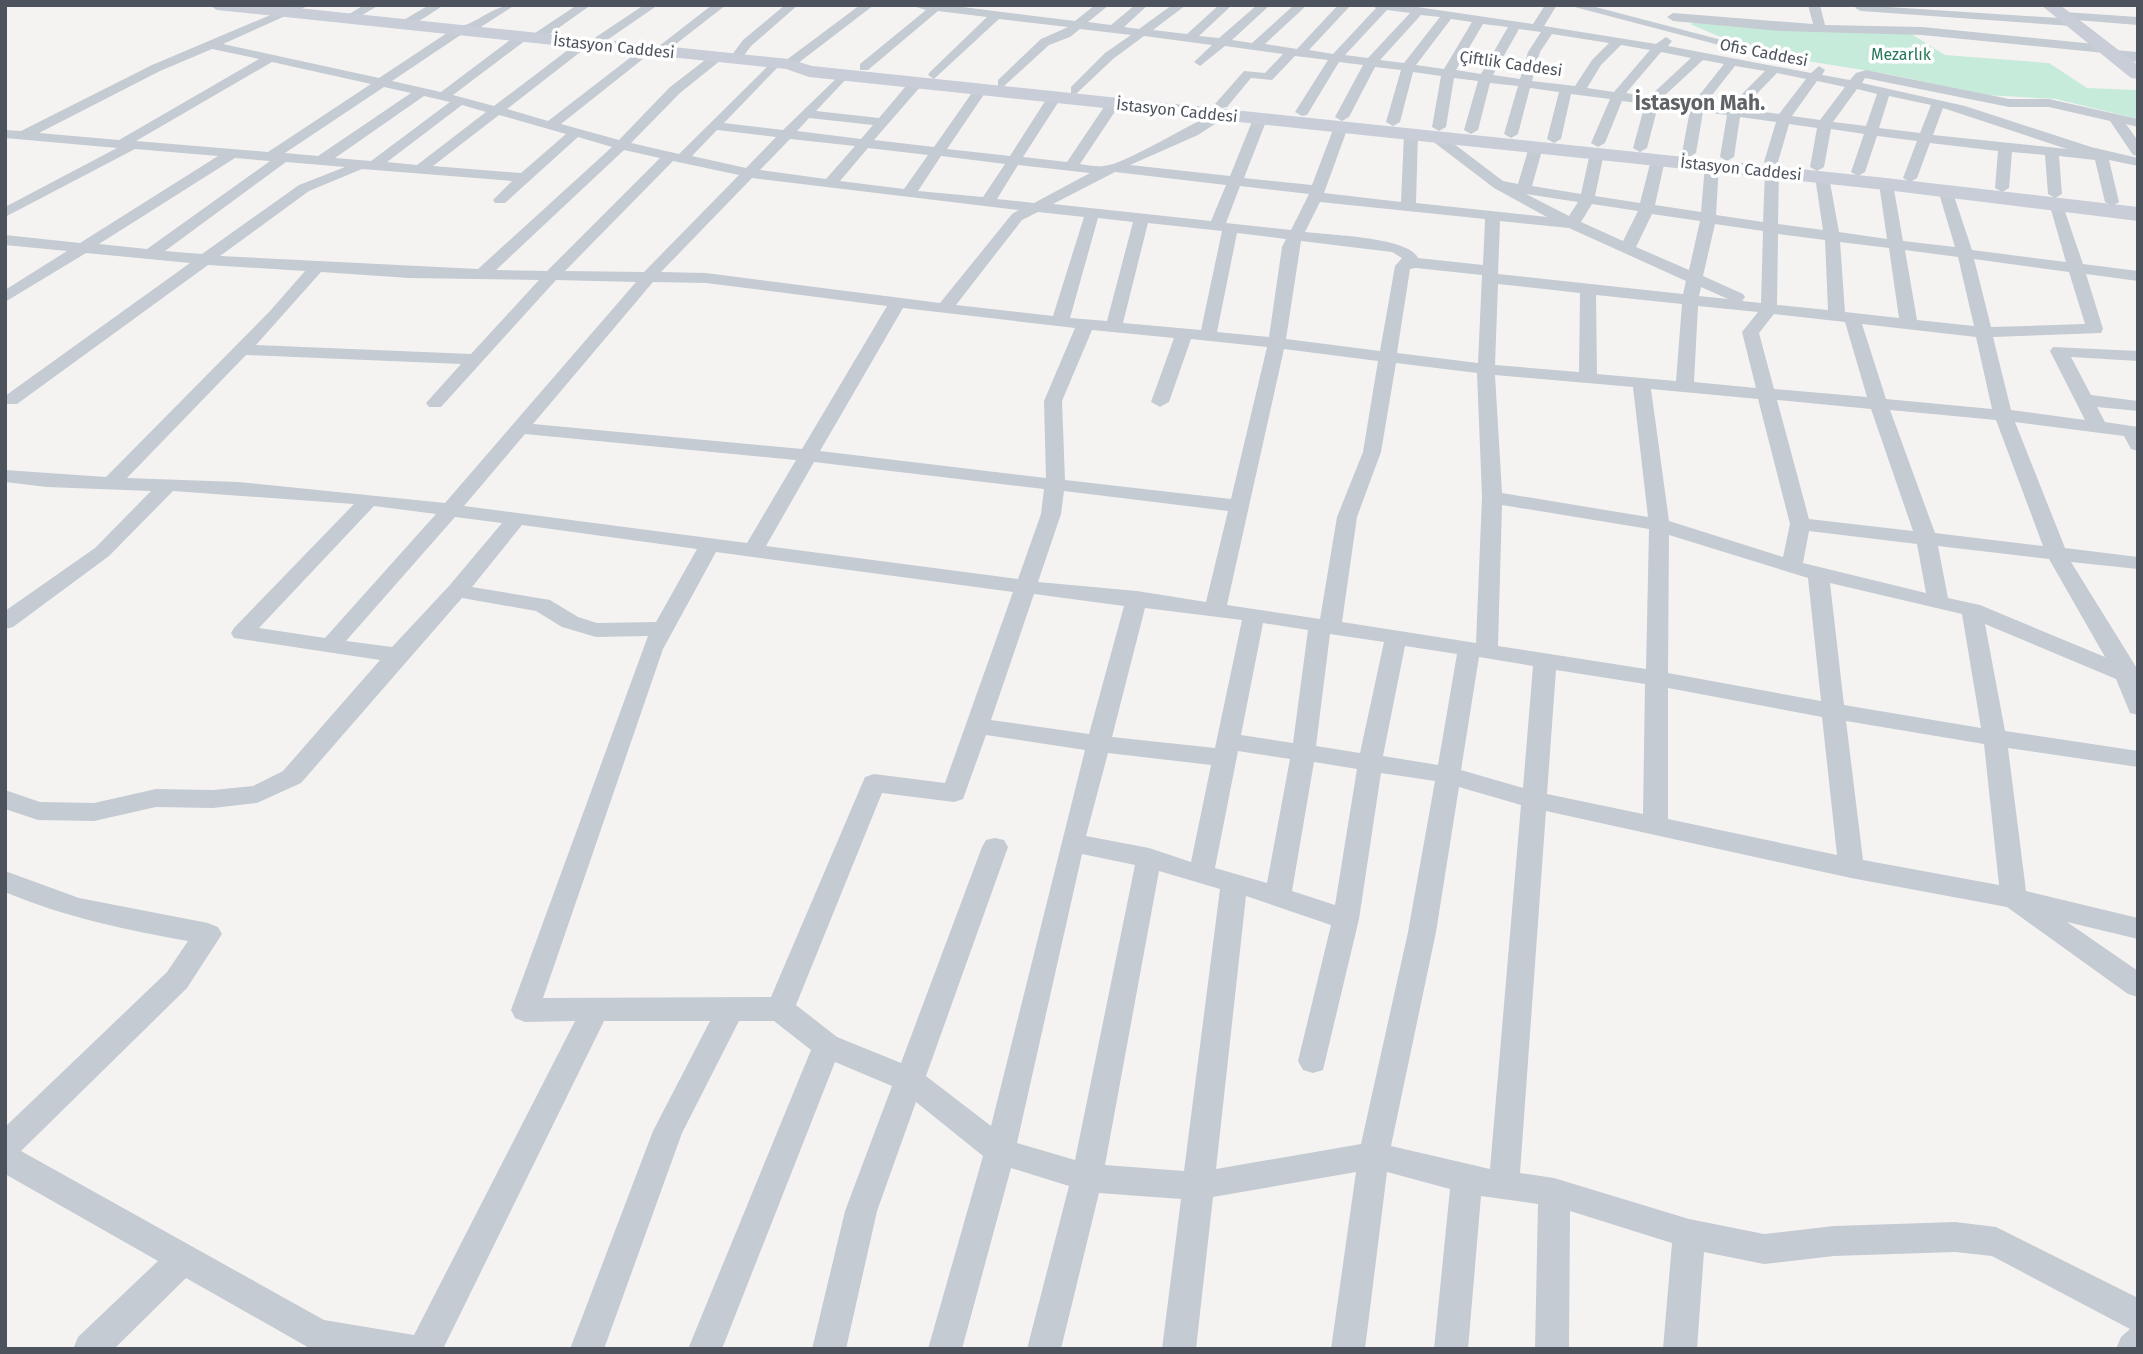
<svg xmlns="http://www.w3.org/2000/svg" width="2143" height="1354" font-family="'Fira Sans',sans-serif">
<style>
.green{fill:#c7ebda}
.lines{fill:none;stroke-linecap:round;stroke-linejoin:round}
.minor{fill:#c5cbd2;fill-rule:evenodd}
.tertiary{fill:#c5cbd2;fill-rule:evenodd}
.secondary{fill:#c8cdd8;fill-rule:evenodd}
.labels{text-anchor:middle;stroke-width:7;stroke-linejoin:round;paint-order:stroke}
.far-street-label{font-size:16px;fill:#4c535d;stroke:#fff}
.far-park-label{font-size:16px;fill:#247759;stroke:#fff}
.far-district-label{font-size:21px;font-weight:bold;fill:#5f6266;stroke:#fff}
</style>
<rect width="100%" height="100%" fill="#f4f3f2"/>
<polygon class="green" points="1696,22 1908,32 1945,55 2049,63 2087,88 2137,90 2138,119 2056,99 1986,95 1888,74 1807,61 1737,44 1690,24"/>
<g class="lines">
<g class="minor">
<path d="M294,5H310L223,44L379,78L456,27C477,25 492,5 515,5L470,34H462L392,81L441,92L518,34H526V40L453,95L494,106L581,40L590,41L644,5H658L597,47L588,46L507,109L548,121L644,47L654,50L712,5H726L663,54L653,51L561,124L619,140L670,87L713,54H721V60L680,93L631,143L679,154L775,59L781,63L779,66L724,123L783,130L844,71L850,75L816,111L879,118L911,80H921V86L874,140L934,147L976,87H986L987,90L947,149L1010,156L1049,95H1059L1061,98L1023,157L1067,162L1108,101H1118L1120,104L1080,164C1087,165 1096,167 1103,166C1128,165 1209,110 1224,112V118L1198,135L1130,165L1230,176L1253,119L1260,115L1267,119L1244,178L1312,185L1334,127L1341,123L1348,127L1324,193L1401,202L1404,134L1411,130L1418,134L1416,203L1547,217L1494,188L1431,140V134H1441L1503,181L1518,184L1529,147L1541,144L1543,147L1532,186L1581,194L1590,153L1597,149L1604,153L1595,196L1640,203L1651,160L1658,156L1665,160L1655,205L1701,212L1705,165L1712,161L1719,165L1716,215L1763,222L1765,172L1772,168L1779,172L1778,224L1823,230L1815,177L1822,173L1829,177L1839,232L1887,239L1879,184L1886,180L1893,184L1903,241L1955,247L1938,190L1945,186L1952,190L1972,250L2066,262L2049,203L2056,199L2061,200L2083,264L2138,271V281L2086,274L2103,329L2101,333L1993,337L2011,410L2085,420L2050,351L2053,347L2138,351V361L2071,357L2091,395L2138,401V411L2097,407L2105,422L2138,427V451L2131,449L2124,436L2015,422L2065,548L2138,557V569L2071,562L2138,670V715L2130,713L2116,679L1985,624L2005,731L2138,751V767L2008,748L2026,891L2138,918V939L2067,922L2138,971V997L2128,994L2007,907L1851,878L1546,811L1520,1173L1554,1178L1689,1219L1764,1234L1834,1226L1955,1222L1996,1227L2138,1298V1349H2116L2121,1337L2130,1329L1992,1256L1955,1252L1834,1256L1764,1264L1704,1252L1697,1349H1663L1672,1243L1570,1211L1569,1349H1535L1538,1204L1481,1196L1468,1349H1434L1450,1189L1387,1172L1365,1349H1331L1356,1172L1213,1197L1196,1349H1162L1181,1199L1099,1193L1061,1349H1027L1069,1186L1011,1168L962,1349H928L983,1156L916,1102L877,1211L846,1349H812L845,1211L892,1086L835,1062L722,1349H688L811,1050L774,1021H739L682,1133L604,1349H570L653,1131L710,1021H604L443,1349H311L186,1278L114,1349H73L78,1337L158,1261L5,1174V1127L167,972L188,941C126,930 64,917 5,892V871L79,898L208,923L218,927L222,934L187,988L21,1151L324,1320L414,1335L575,1021L525,1022L515,1018L511,1010L648,636L596,637L562,627L536,611L462,598L301,783L257,803L213,808L156,807L94,821L38,820L5,809V790L40,802L94,803L156,789L213,790L253,786L283,771L380,660L234,638L231,633L234,628L354,504L173,491L109,556L13,627L5,629V611L95,548L151,491L47,487L5,482V470L106,477L270,311L305,271L208,265L17,404H5V396L190,263L86,253L5,302V290L67,251L5,245V235L80,243L218,156L135,149L5,217V207L117,148L5,138V130L21,131L152,65ZM212,49L259,59L119,140L39,133L160,71ZM272,62L371,84L268,152L136,141ZM384,87L411,93L318,156L285,153ZM424,96L450,102L371,161L335,158ZM462,105L486,112L417,165L387,162ZM499,115L566,134L521,173L433,166ZM809,118L873,125L861,139L797,131ZM717,130L776,137L746,168L692,156ZM578,137L612,147L478,269L220,256L309,191L362,169L512,181L493,200L495,203H505ZM790,139L855,146L826,179L760,170ZM868,148L928,155L904,189L840,181ZM624,150L660,158L547,271L496,270ZM941,156L1005,164L983,197L918,191ZM235,158L270,161L147,249L99,244ZM673,161L739,175L644,272L565,271ZM286,162L345,167L299,185L202,254L165,251ZM1018,165L1090,173L1034,203L997,199ZM1115,172L1226,185L1211,221L1053,204ZM752,178L1019,210L1012,214L940,303L706,273L661,272ZM1240,186L1309,194L1291,230L1226,223ZM1526,194L1578,202L1569,216ZM1320,202L1485,219L1483,265L1418,258C1409,237 1328,235 1305,232ZM1592,204L1638,211L1623,241L1581,222ZM1038,212L1084,217L1053,316L956,305L1022,220ZM1652,214L1700,221L1689,270L1636,247ZM1098,218L1133,222L1107,321L1070,318ZM1500,221L1569,228L1686,281L1683,294L1498,274ZM1148,223L1222,231L1201,330L1123,323ZM1715,224L1763,231L1761,303L1742,301L1745,297L1743,294L1703,276ZM1237,233L1286,239L1282,247L1269,337L1217,332ZM1778,234L1825,240L1828,310L1777,305ZM1301,241L1392,252L1402,258L1395,266L1380,351L1286,339ZM1840,242L1889,248L1899,318L1845,312ZM1905,250L1958,257L1974,326L1917,320ZM1974,259L2069,272L2085,324L1991,327ZM1416,268L1482,275L1478,363L1397,353L1410,269ZM321,272L409,278L539,280L471,354L256,345ZM556,280L636,282L445,503L238,482L127,478L246,355L461,364L426,403L429,407H441ZM653,282L706,283L887,306L802,449L533,424ZM1498,284L1580,293L1579,372L1495,365ZM1701,287L1728,299L1699,296ZM1596,295L1682,304L1676,381L1597,374ZM1698,306L1758,312L1742,332L1756,388L1694,382ZM903,308L1075,328L1044,401L1046,478L820,451ZM1774,314L1845,322L1867,397L1774,389L1759,333ZM1862,324L1976,337L1992,409L1886,399ZM1092,330L1174,338L1151,402L1160,407L1169,402L1191,339L1267,347L1231,499L1065,480L1062,401ZM1284,349L1378,361L1363,452L1337,517L1320,619L1227,605ZM1396,363L1477,373L1482,497L1476,643L1342,622L1357,517L1381,452ZM1495,375L1633,387L1648,517L1502,493ZM1651,389L1758,399L1790,524L1783,557L1669,521ZM1777,400L1871,409L1913,531L1809,519ZM1890,410L1996,420L2043,546L1935,533ZM525,434L796,460L747,543L464,506ZM814,462L1044,489L1041,514L1018,579L766,546ZM1064,491L1228,511L1206,602L1137,591L1038,582L1061,514ZM1502,505L1649,529L1646,669L1498,646ZM374,506L436,514L325,638L259,628ZM455,517L502,523L449,586L392,647L346,641ZM522,525L697,549L656,622L597,623L578,617L550,600L472,587ZM1809,531L1917,544L1926,593L1803,563ZM1669,535L1808,578L1821,701L1668,673ZM1938,546L2049,559L2105,657L1980,605L1948,598ZM716,552L1013,592L945,783L874,774L865,777L771,997L543,998L663,649ZM1830,583L1962,614L1981,728L1844,705ZM1034,594L1124,606L1089,734L991,720ZM1145,608L1242,620L1215,748L1112,737ZM1263,623L1308,630L1293,743L1241,735ZM1330,634L1384,642L1360,753L1316,746ZM1405,646L1457,654L1438,765L1383,756ZM1479,657L1533,666L1523,788L1461,770ZM1556,670L1645,684L1643,814L1547,794ZM1668,688L1822,717L1837,855L1668,819ZM1846,721L1984,744L1999,885L1863,860ZM986,735L1085,750L991,1126L926,1076L1008,847L1004,840L995,838L986,840L982,847L901,1063L837,1037L796,1005L882,793L954,802L963,799ZM1238,751L1290,759L1267,883L1215,868ZM1108,753L1211,765L1191,862L1149,848L1086,836ZM1314,762L1357,769L1335,905L1292,891ZM1381,773L1435,781L1408,932L1361,1144L1216,1169L1246,896L1331,925L1298,1061L1303,1070L1313,1073L1323,1070L1359,919ZM1459,787L1521,805L1490,1169L1391,1146L1436,932ZM1082,854L1135,865L1075,1160L1017,1143ZM1159,871L1220,889L1184,1171L1105,1165Z"/>
<polygon points="364,5 379,5 354,20 346,20 346,16"/>
<polygon points="429,5 444,5 410,27 402,27 402,21"/>
<polygon points="577,5 591,5 540,41 532,41 532,35"/>
<polygon points="785,5 798,5 751,46 739,62 731,62 729,59 743,40"/>
<polygon points="860,5 874,5 793,67 785,67 785,61"/>
<path d="M910,5H947L1075,21L1095,5H1109L1088,22L1111,25L1135,5H1148L1124,27L1139,29L1172,5H1186L1153,30L1187,34L1219,5H1232L1199,36L1219,38L1257,5H1270L1232,40L1252,43L1294,5H1307L1265,44L1297,49L1338,5H1351L1309,50L1333,54L1376,8L1371,5H1404L1533,24L1545,5H1557L1544,26L1656,44L1666,37L1672,41L1668,46L1811,73L1819,66L1825,70L1822,75L1850,80L1856,73L1866,70L2009,99H2049L2138,119V127L2126,124L2138,141V156L2133,155L2110,121L2049,107H2009L1865,78L1862,83L1965,106L2091,147L2138,158V166L2109,160L2119,202L2112,206L2105,202L2095,160L2059,156L2062,194L2055,198L2048,194L2045,155L2012,152L2009,188L2002,192L1995,188L1998,151L1930,143L1917,178L1910,182L1903,178L1917,141L1877,136L1865,172L1858,176L1851,172L1864,134L1831,129L1824,167L1817,171L1810,167L1817,128L1789,124L1778,162L1771,166L1764,162L1776,122L1740,117L1734,157L1727,161L1720,157L1727,115L1703,112L1696,153L1689,157L1682,153L1690,110L1658,106L1647,148L1640,152L1633,148L1645,104L1622,101L1605,143L1598,147L1591,143L1610,99L1571,94L1561,139L1554,143L1547,139L1559,92L1530,88L1518,134L1511,138L1504,134L1518,86L1490,83L1478,130L1471,134L1464,130L1478,81L1454,78L1446,127L1439,131L1432,127L1441,76L1413,72L1400,122L1393,126L1386,122L1401,70L1375,67L1349,117L1342,121L1335,117L1363,65L1339,62L1307,115L1302,116L1295,112L1328,60L1295,56L1272,80L1251,78L1227,107L1222,108L1215,104L1244,71L1265,73L1283,54L1225,46L1200,66L1194,62L1212,45L1144,36L1113,59L1076,94L1071,93V87L1105,53L1131,35L1080,29L1070,37L1049,45L1003,87L998,86V80L1041,39L1068,27L999,19L934,79L928,75L930,72L987,17L938,11L868,70H860V64L926,10ZM1387,10L1410,13L1368,58L1345,55ZM1421,15L1440,17L1404,63L1380,60ZM1451,19L1472,22L1444,69L1416,65ZM1483,24L1508,27L1481,74L1456,70ZM1519,29L1541,32L1528,52L1520,79L1493,75ZM1552,34L1609,43L1592,60L1575,86L1532,81L1540,52ZM1621,45L1650,50L1614,92L1587,88L1601,65ZM1661,52L1691,58L1649,97L1626,93ZM1703,60L1724,64L1693,103L1662,98ZM1735,66L1765,71L1729,107L1705,104ZM1777,73L1806,79L1779,114L1742,109ZM1817,81L1845,87L1820,120L1792,116ZM1857,89L1877,94L1866,126L1833,122ZM1889,96L1931,105L1920,133L1879,128ZM1943,108L2067,149L1933,135Z"/>
<polygon points="1567,5 1588,5 1794,59 1788,63"/>
<polygon points="1808,5 1820,5 1825,25 1922,27 2105,45 2111,49 2105,53 1922,35 1780,31 1673,21 1667,17 1673,13 1813,24"/>
<polygon points="1858,5 2059,18 2064,12 2138,17 2138,25 2076,20 2071,26 1861,11 1855,8"/>
</g>
<polygon class="tertiary" points="2114,50 2138,52 2138,62 2109,58 2106,55"/>
<g class="secondary">
<polygon points="209,5 269,5 789,59 812,66 1886,178 2138,207 2138,221 1886,190 809,77 786,69 217,10"/>
<polygon points="2041,5 2060,5 2138,65 2138,79 2131,78"/>
</g>
</g>
<g class="labels">
<g class="far-street-label">
<text transform="translate(614 46) rotate(6)" y="6">İstasyon Caddesi</text>
<text transform="translate(1764 52) rotate(11)" y="6">Ofis Caddesi</text>
<text transform="translate(1511 63) rotate(8)" y="6">Çiftlik Caddesi</text>
<text transform="translate(1177 110) rotate(6)" y="6">İstasyon Caddesi</text>
<text transform="translate(1741 168) rotate(6)" y="6">İstasyon Caddesi</text>
</g>
<g class="far-park-label">
<text x="1901" y="60">Mezarlık</text>
</g>
<g class="far-district-label">
<text x="1700" y="110">İstasyon Mah.</text>
</g>
</g>
<rect width="2143" height="1354" fill="none" stroke="#4c535d" stroke-width="14"/>
</svg>
